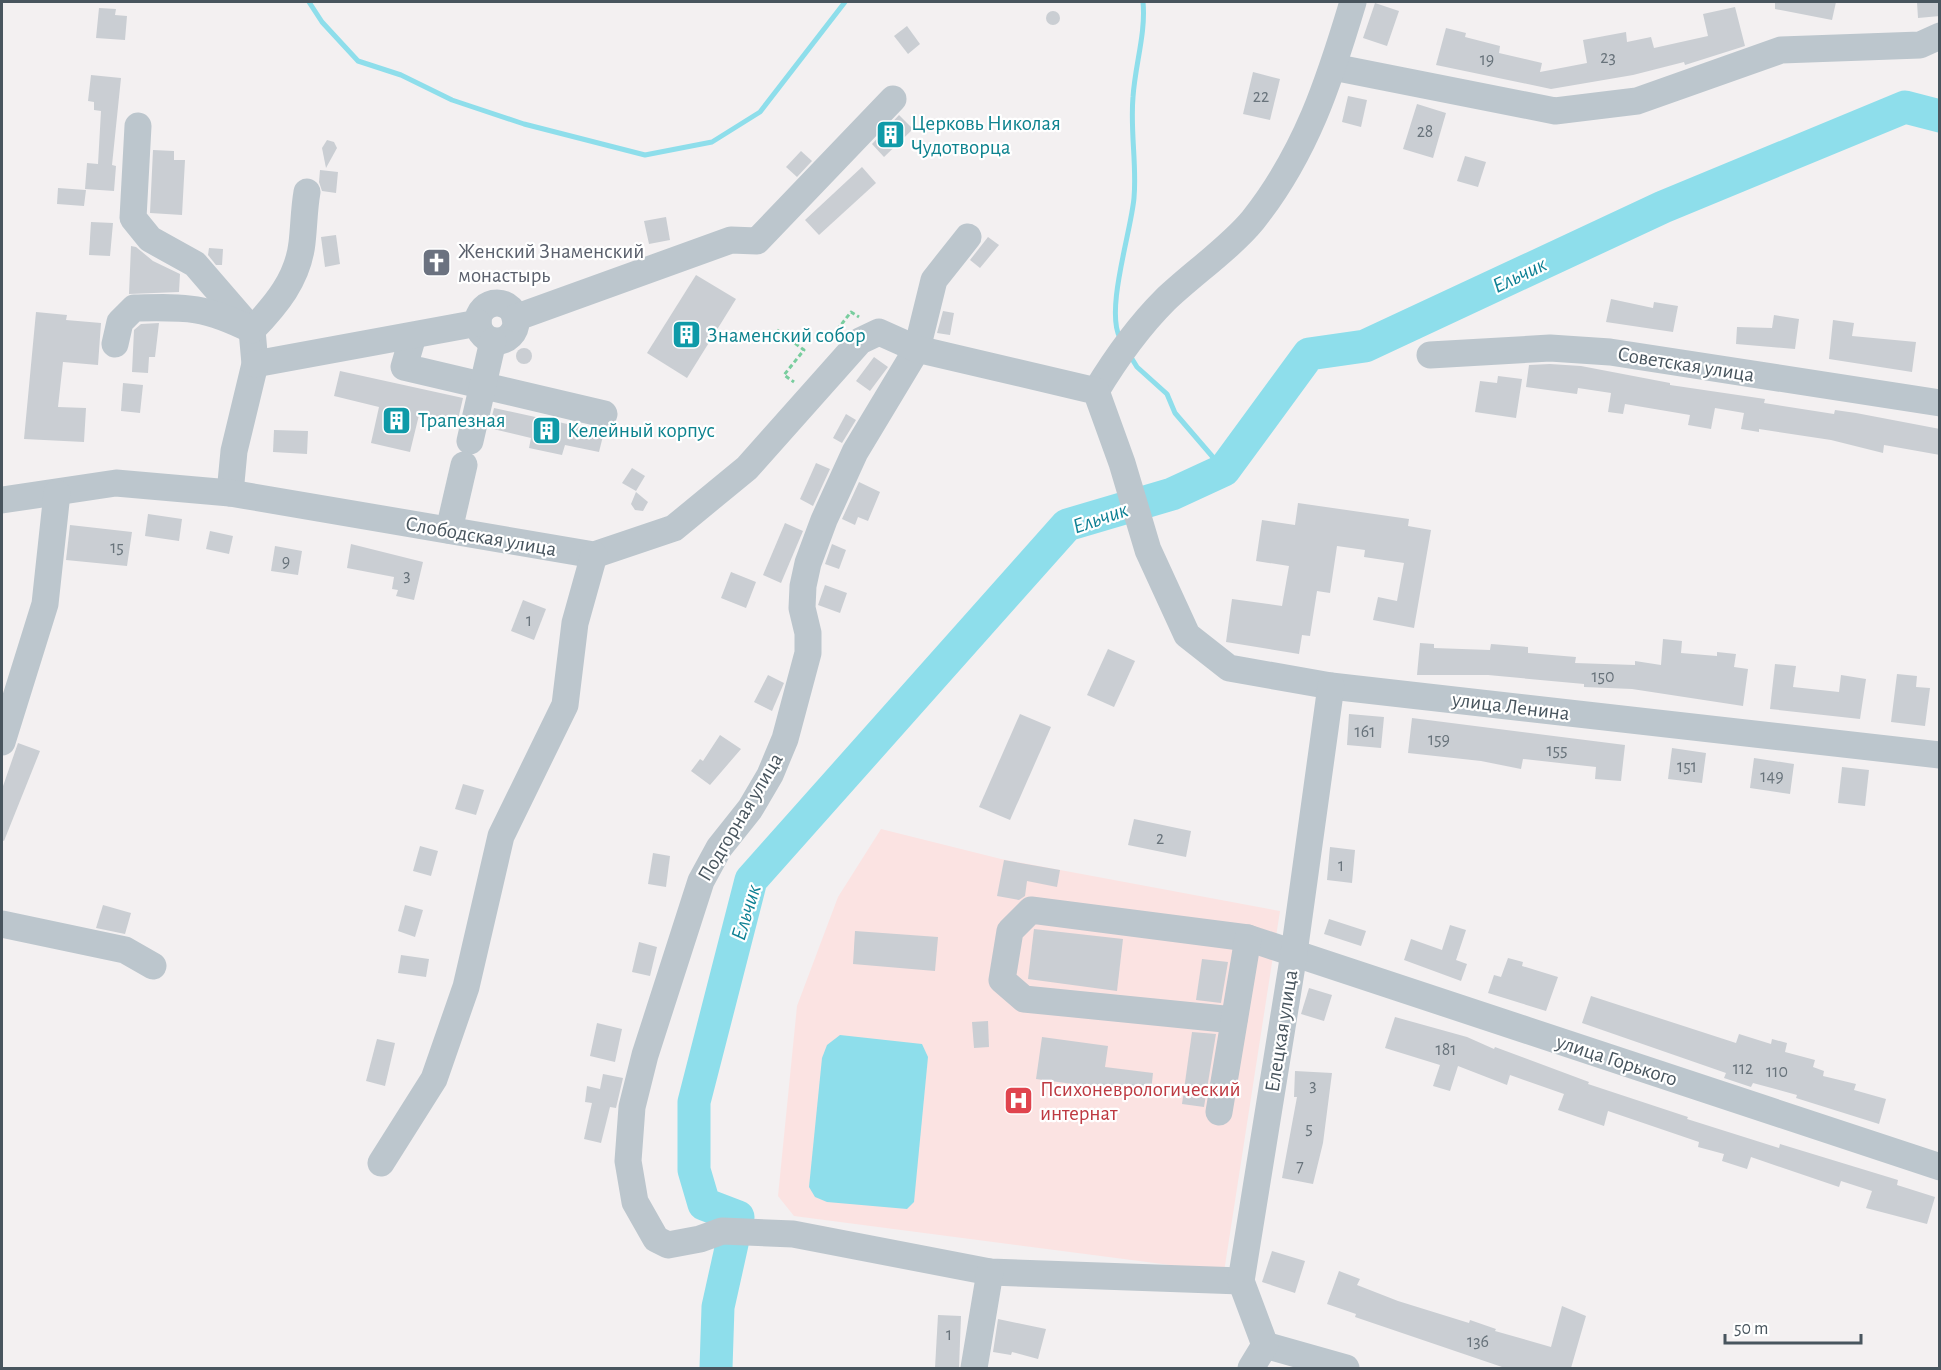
<svg xmlns="http://www.w3.org/2000/svg" width="1941" height="1370" font-family="'Alegreya Sans',sans-serif">
<style>
.medical{fill:#fbe3e2}
.water{fill:#8edeeb}
.lines{fill:none;stroke-linecap:round;stroke-linejoin:round}
.stream{stroke:#8edeeb;stroke-width:5}
.river{stroke:#8edeeb;stroke-width:33}
.building{fill:#caced3}
.path{stroke:#78cd9e;stroke-width:3;stroke-dasharray:4.5 3;stroke-linecap:butt}
.minor{stroke:#bcc6cd;stroke-width:27}
.labels{text-anchor:middle;stroke-width:4.5;stroke-linejoin:round;paint-order:stroke}
.number-label{font-size:18px;fill:#68737b}
.culture-label{font-size:21px;fill:#0d838f;stroke:#fff;text-anchor:start}
.worship-label{font-size:21px;fill:#5b616d;stroke:#fff;text-anchor:start}
.street-label{font-size:21px;fill:#48555e;stroke:#fff}
.health-label{font-size:21px;fill:#be3a42;stroke:#fff;text-anchor:start}
.water-label{font-size:22px;font-style:italic;fill:#0e8094;stroke:#fff}
</style>
<rect width="100%" height="100%" fill="#f3f0f1"/>
<polygon class="medical" points="881,829 1001,859 1280,911 1224,1272 794,1216 778,1196 797,1006 838,897"/>
<polygon class="water" points="840,1035 922,1044 928,1057 914,1202 907,1209 827,1202 815,1197 809,1187 822,1058 827,1045"/>
<g class="lines">
<g class="stream">
<polyline points="309,2 322,22 358,61 401,75 452,100 524,124 645,155 712,142 760,112 845,2"/>
<path d="M1120,338C1105,310 1131,232 1134,198C1137,165 1130,131 1133,97C1135,65 1146,33 1143,2"/>
<polyline points="1129,354 1137,367 1167,394 1175,413 1224,470"/>
</g>
<polyline class="river" points="716,1368 718,1307 738,1217 704,1204 694,1170 694,1102 751,880 1067,525 1172,494 1224,470 1309,354 1365,346 1663,207 1905,107 1940,116"/>
</g>
<g class="building">
<polygon points="1775,2 1836,2 1832,20 1775,9"/>
<polygon points="1917,2 1940,2 1940,16 1918,18"/>
<polygon points="1375,3 1399,11 1387,46 1363,38"/>
<polygon points="1735,7 1745,46 1685,65 1684,62 1633,75 1551,89 1436,65 1446,28 1466,33 1465,37 1500,46 1499,53 1542,63 1540,72 1587,63 1583,40 1626,32 1627,42 1651,37 1654,48 1708,36 1703,14"/>
<polygon points="99,8 116,9 115,15 127,16 125,40 96,38"/>
<circle cx="1053" cy="18" r="7"/>
<polygon points="907,26 920,44 908,54 894,36"/>
<polygon points="1253,72 1280,79 1270,120 1243,114"/>
<polygon points="91,75 121,78 112,165 116,166 114,191 85,189 87,163 98,164 101,111 94,110 94,102 88,101"/>
<polygon points="1348,96 1367,100 1361,127 1342,122"/>
<polygon points="1417,104 1446,113 1433,158 1403,149"/>
<polygon points="899,115 913,129 884,157 872,144"/>
<polygon points="327,140 334,142 337,148 326,168 322,148"/>
<polygon points="153,150 174,151 174,160 185,160 182,215 150,213"/>
<polygon points="801,151 812,161 797,177 786,167"/>
<polygon points="1465,156 1486,162 1478,187 1457,181"/>
<polygon points="862,167 876,183 819,235 805,220"/>
<polygon points="320,170 338,172 336,193 322,191 319,182"/>
<polygon points="58,188 86,190 84,206 57,204"/>
<polygon points="666,217 670,240 649,244 644,221"/>
<polygon points="91,222 113,223 110,256 89,255"/>
<polygon points="336,235 340,264 325,267 321,237"/>
<polygon points="988,237 999,245 980,268 970,260"/>
<polygon points="131,246 136,247 153,261 180,274 179,292 129,294"/>
<polygon points="209,248 223,249 222,265 216,265 208,255"/>
<polygon points="696,275 736,299 687,378 647,353"/>
<polygon points="1611,299 1653,308 1654,302 1678,306 1673,332 1606,322"/>
<polygon points="943,311 954,313 950,335 937,333"/>
<polygon points="36,312 67,315 66,320 101,323 98,365 63,362 58,407 86,408 84,442 24,439"/>
<polygon points="1774,315 1799,319 1795,349 1736,344 1737,327 1772,328"/>
<polygon points="1833,320 1854,323 1852,336 1916,342 1912,372 1829,359"/>
<polygon points="159,323 155,357 149,357 148,373 132,372 134,330 141,324"/>
<circle cx="524" cy="356" r="8"/>
<polygon points="874,357 888,367 870,391 856,381"/>
<polygon points="1550,364 1581,366 1670,383 1670,385 1765,399 1764,403 1834,414 1835,410 1856,413 1940,429 1940,455 1884,445 1883,453 1831,440 1759,429 1759,432 1741,429 1744,413 1715,408 1711,429 1688,425 1690,415 1625,404 1623,414 1608,412 1611,393 1578,388 1577,394 1526,387 1529,365"/>
<polygon points="340,371 463,398 457,424 419,415 410,452 371,443 379,407 334,396"/>
<polygon points="1498,376 1522,379 1516,418 1475,412 1480,381 1497,383"/>
<polygon points="123,383 143,385 140,413 121,411"/>
<polygon points="494,408 604,432 599,452 565,445 562,455 529,448 531,438 489,428"/>
<polygon points="846,414 856,420 842,443 833,438"/>
<polygon points="274,430 308,431 307,454 273,452"/>
<polygon points="816,463 830,469 813,506 800,499"/>
<polygon points="632,468 645,476 636,491 622,483"/>
<polygon points="859,482 880,492 868,521 858,517 855,525 842,519"/>
<polygon points="636,492 648,502 643,511 635,510 631,504"/>
<polygon points="1298,503 1409,519 1408,526 1431,530 1414,628 1373,620 1378,597 1397,601 1404,563 1364,557 1365,550 1337,546 1330,593 1317,591 1310,636 1302,635 1299,654 1226,642 1232,599 1282,606 1289,566 1256,561 1262,520 1295,525"/>
<polygon points="148,514 182,519 179,541 145,536"/>
<polygon points="785,523 803,531 781,583 763,575"/>
<polygon points="70,525 132,532 127,566 66,560"/>
<polygon points="210,531 233,536 229,554 206,549"/>
<polygon points="351,544 423,562 414,600 396,596 398,590 392,589 394,577 347,568"/>
<polygon points="832,544 846,550 839,569 825,564"/>
<polygon points="275,546 302,551 298,575 271,571"/>
<polygon points="731,572 756,582 746,608 721,598"/>
<polygon points="825,585 847,593 840,613 818,605"/>
<polygon points="523,600 546,609 534,640 511,631"/>
<polygon points="1663,639 1682,641 1681,653 1717,656 1717,652 1736,654 1734,667 1748,669 1743,706 1632,689 1584,687 1584,684 1488,675 1417,675 1420,643 1434,644 1434,648 1490,650 1491,644 1528,647 1528,653 1576,657 1575,663 1635,665 1635,661 1661,665"/>
<polygon points="1108,649 1135,661 1114,707 1087,695"/>
<polygon points="1775,664 1796,666 1793,687 1839,692 1841,675 1866,679 1860,719 1770,709"/>
<polygon points="1897,674 1917,676 1916,687 1930,688 1925,726 1891,722"/>
<polygon points="768,675 784,683 772,711 754,702"/>
<polygon points="1020,714 1051,727 1010,820 979,807"/>
<polygon points="1349,714 1384,717 1381,748 1347,745"/>
<polygon points="1412,718 1625,745 1621,781 1595,779 1596,767 1523,759 1521,769 1481,761 1408,753"/>
<polygon points="720,735 741,749 710,785 691,771 700,759 703,761"/>
<polygon points="18,743 40,751 4,841 2,840 2,789"/>
<polygon points="1672,748 1706,753 1702,783 1668,779"/>
<polygon points="1754,758 1794,764 1790,794 1750,788"/>
<polygon points="1842,767 1869,770 1865,806 1838,803"/>
<polygon points="463,784 484,790 476,815 455,809"/>
<polygon points="1134,819 1191,831 1186,857 1128,845"/>
<polygon points="420,846 438,851 431,876 413,871"/>
<polygon points="1330,847 1355,850 1352,883 1327,880"/>
<polygon points="653,853 670,856 666,887 648,884"/>
<polygon points="1004,860 1060,870 1057,887 1027,881 1025,896 1019,900 997,896"/>
<polygon points="103,905 131,913 125,934 96,928"/>
<polygon points="405,905 423,910 415,937 398,931"/>
<polygon points="1329,919 1366,931 1361,946 1324,934"/>
<polygon points="1450,925 1466,930 1456,960 1467,964 1461,981 1404,960 1411,939 1442,950"/>
<polygon points="1034,929 1123,939 1117,991 1028,979"/>
<polygon points="855,931 938,937 935,971 853,964"/>
<polygon points="639,942 657,947 650,976 632,972"/>
<polygon points="401,955 429,959 426,977 398,973"/>
<polygon points="1508,958 1523,962 1522,966 1558,977 1546,1011 1488,993 1494,975 1501,977"/>
<polygon points="1202,959 1228,962 1221,1003 1196,1000"/>
<polygon points="1309,988 1332,995 1324,1021 1301,1014"/>
<polygon points="1591,996 1736,1043 1739,1034 1771,1044 1772,1039 1787,1043 1785,1052 1815,1060 1813,1067 1824,1071 1823,1076 1856,1084 1854,1090 1886,1099 1879,1124 1796,1098 1797,1095 1753,1083 1751,1087 1724,1078 1726,1073 1582,1023"/>
<polygon points="1395,1017 1467,1037 1494,1049 1495,1047 1589,1082 1588,1084 1688,1117 1687,1119 1779,1148 1780,1144 1898,1180 1897,1185 1935,1197 1927,1224 1866,1208 1872,1191 1841,1181 1839,1187 1751,1157 1747,1169 1722,1161 1724,1154 1698,1147 1699,1142 1608,1111 1604,1126 1558,1110 1564,1094 1510,1075 1507,1085 1458,1066 1450,1091 1433,1086 1440,1065 1385,1048"/>
<polygon points="988,1021 989,1047 974,1048 972,1022"/>
<polygon points="597,1023 622,1029 615,1062 590,1056"/>
<polygon points="1192,1032 1216,1034 1204,1107 1182,1104"/>
<polygon points="1042,1037 1108,1046 1105,1067 1153,1073 1151,1091 1102,1085 1102,1088 1036,1079"/>
<polygon points="377,1039 395,1043 385,1086 366,1081"/>
<polygon points="1295,1071 1332,1073 1323,1143 1313,1184 1282,1178 1297,1097 1294,1097"/>
<polygon points="603,1074 623,1078 616,1108 610,1107 601,1143 584,1139 592,1103 585,1102 587,1086 600,1089"/>
<polygon points="1272,1251 1305,1261 1295,1293 1262,1282"/>
<polygon points="1339,1271 1360,1279 1357,1285 1398,1301 1469,1323 1470,1320 1496,1329 1495,1331 1551,1347 1562,1306 1586,1316 1571,1368 1505,1368 1355,1317 1356,1314 1327,1304"/>
<polygon points="938,1315 961,1316 959,1368 935,1368"/>
<polygon points="998,1319 1046,1329 1038,1359 1012,1352 1011,1355 993,1352"/>
</g>
<g class="lines">
<g class="path">
<polyline points="777,330 804,350 784,375 794,382"/>
<polyline points="837,330 851,312 859,317"/>
</g>
<g class="minor">
<polyline points="1333,67 1555,111 1637,101 1781,50 1920,45 1940,36"/>
<polyline points="138,126 133,218 150,239 195,264 252,330 255,364 234,451 230,493"/>
<polyline points="968,237 934,280 917,349 855,452 824,520 808,563 803,586 802,608 808,633 808,653 785,739 770,775 750,809 719,848 701,881 645,1055 632,1107 628,1161 635,1202 656,1239 668,1245 700,1239 722,1231 793,1234 990,1272 1241,1281"/>
<circle cx="497" cy="322" r="19"/>
<polyline points="515,318 731,240 757,241 893,99"/>
<polyline points="413,336 404,367 604,414"/>
<path d="M115,344L120,322L134,308C187,307 204,306 252,330C276,305 298,279 302,243C304,226 304,209 307,192"/>
<polyline points="1430,355 1550,348 1610,352 1940,403"/>
<polyline points="255,364 478,323"/>
<path d="M1096,391C1116,358 1137,328 1165,300C1191,275 1231,247 1253,220C1306,153 1329,82 1353,2"/>
<polyline points="470,441 493,341"/>
<polyline points="2,500 116,483 230,493 594,555 674,528 747,468 860,341 879,332 917,349 1096,391 1122,463 1148,550 1187,635 1229,668 1331,686 1940,755"/>
<polyline points="449,530 464,465"/>
<polyline points="2,742 45,604 57,493"/>
<polyline points="2,924 125,950 153,966"/>
<polyline points="1234,1020 1024,999 1002,980 1010,931 1031,910 1248,938 1940,1167"/>
<polyline points="1219,1112 1248,938"/>
<polyline points="381,1163 434,1079 466,987 501,836 565,705 575,623 594,555"/>
<polyline points="1265,1345 1346,1368"/>
<polyline points="974,1368 990,1272"/>
<polyline points="1251,1368 1265,1345 1241,1281 1294,953 1331,686"/>
</g>
</g>
<defs>
<symbol id="building-square" viewBox="-11 -11 22 22"><rect x="-9" y="-9" width="18" height="18" rx="4" fill="#0f9aa8" stroke="#fff"/><path d="M-4-6H4V6H1V3H-1V6H-4ZM-2.5-4.3h1.7v1.8h-1.7ZM.8-4.3h1.7v1.8H.8ZM-2.5-1h1.7V.8h-1.7ZM.8-1h1.7V.8H.8Z" fill="#fff"/></symbol>
<symbol id="church-square" viewBox="-11 -11 22 22"><rect x="-9" y="-9" width="18" height="18" rx="4" fill="#6b7280" stroke="#fff"/><path d="M-1.2-6h2.4v3.5h3.3v2.4h-3.3V6h-2.4V-.1h-3.3v-2.4h3.3Z" fill="#fff"/></symbol>
<symbol id="hospital-square" viewBox="-11 -11 22 22"><rect x="-9" y="-9" width="18" height="18" rx="4" fill="#e0444e" stroke="#fff"/><path d="M-5-5h3v3.5h4V-5h3V5h-3V1.5h-4V5h-3Z" fill="#fff"/></symbol>
</defs>
<g fill-rule="evenodd">
<use href="#building-square" x="874" y="118" width="33" height="33"/>
<use href="#church-square" x="420" y="246" width="33" height="33"/>
<use href="#building-square" x="670" y="318" width="33" height="33"/>
<use href="#building-square" x="380" y="404" width="33" height="33"/>
<use href="#building-square" x="530" y="414" width="33" height="33"/>
<use href="#hospital-square" x="1002" y="1084" width="33" height="33"/>
</g>
<g class="labels">
<g class="number-label">
<text x="1608" y="63">23</text>
<text x="1487" y="65">19</text>
<text x="1261" y="102">22</text>
<text x="1425" y="137">28</text>
<text x="117" y="553">15</text>
<text x="286" y="567">9</text>
<text x="407" y="581">3</text>
<text x="529" y="626">1</text>
<text x="1603" y="682">150</text>
<text x="1365" y="737">161</text>
<text x="1439" y="745">159</text>
<text x="1557" y="756">155</text>
<text x="1687" y="772">151</text>
<text x="1772" y="782">149</text>
<text x="1160" y="844">2</text>
<text x="1341" y="871">1</text>
<text x="1446" y="1055">181</text>
<text x="1743" y="1074">112</text>
<text x="1777" y="1077">110</text>
<text x="1313" y="1091">3</text>
<text x="1309" y="1134">5</text>
<text x="1300" y="1172">7</text>
<text x="949" y="1340">1</text>
<text x="1478" y="1347">136</text>
</g>
<g class="culture-label">
<text x="911" y="130">Церковь Николая<tspan x="911" dy="24">Чудотворца</tspan></text>
<text x="707" y="342">Знаменский собор</text>
<text x="418" y="427">Трапезная</text>
<text x="567" y="437">Келейный корпус</text>
</g>
<g class="worship-label">
<text x="458" y="258">Женский Знаменский<tspan x="458" dy="24">монастырь</tspan></text>
</g>
<g class="street-label">
<text transform="translate(1686 364) rotate(9)" y="7">Советская улица</text>
<text transform="translate(481 536) rotate(10)" y="7">Слободская улица</text>
<text transform="translate(1511 706) rotate(7)" y="7">улица Ленина</text>
<text transform="translate(740 817) rotate(-59)" y="7">Подгорная улица</text>
<text transform="translate(1281 1031) rotate(-81)" y="7">Елецкая улица</text>
<text transform="translate(1617 1060) rotate(18)" y="7">улица Горького</text>
</g>
<g class="health-label">
<text x="1040" y="1096">Психоневрологический<tspan x="1040" dy="24">интернат</tspan></text>
</g>
<g class="water-label">
<text transform="translate(1519 274) rotate(-25)" y="8">Ельчик</text>
<text transform="translate(1100 517) rotate(-19)" y="8">Ельчик</text>
<text transform="translate(745 912) rotate(-73)" y="8">Ельчик</text>
</g>
</g>
<rect width="1941" height="1370" fill="none" stroke="#48555e" stroke-width="6"/>
<path d="M1725 1334v9h136v-9" fill="none" stroke="#48555e" stroke-width="3"/>
<text x="1734" y="1334" font-size="18" fill="#48555e" stroke="#ffffff" stroke-width="4.5" paint-order="stroke">50 m</text>
</svg>
